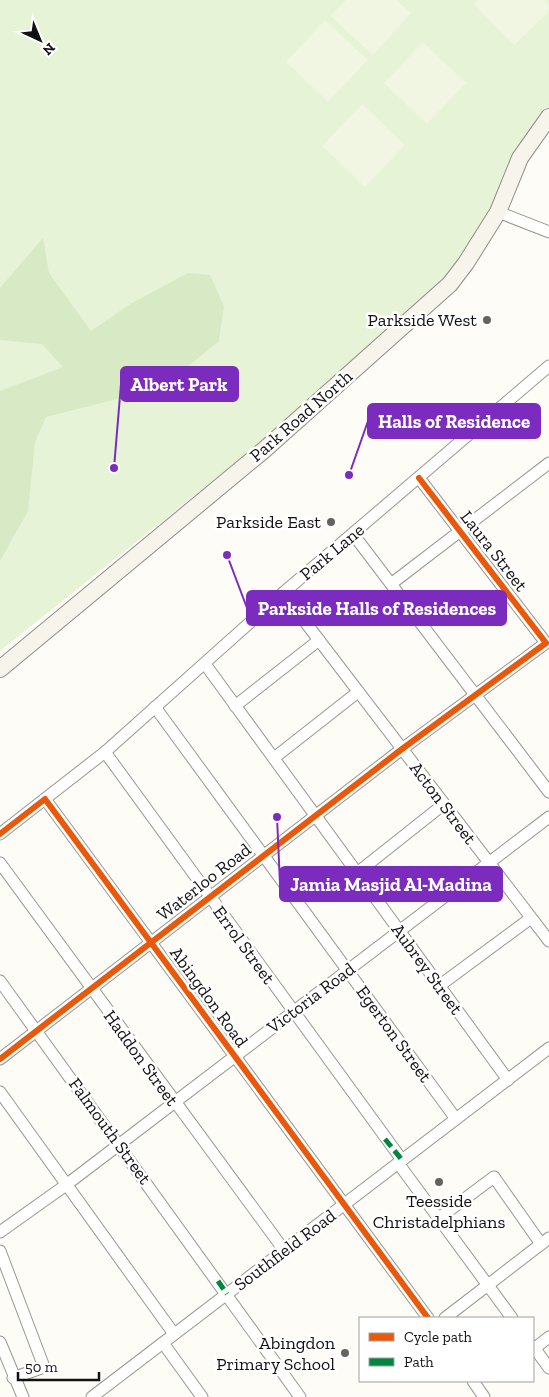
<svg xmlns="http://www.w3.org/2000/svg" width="549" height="1397" font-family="'Zilla Slab',serif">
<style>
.green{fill:#e7f3d7}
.forest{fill:#d8eac5}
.pitch{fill:#f0f6e1}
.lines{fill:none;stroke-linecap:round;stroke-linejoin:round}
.street-casing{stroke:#979795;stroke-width:13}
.secondary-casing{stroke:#8e8d8b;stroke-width:18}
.street{stroke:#fffffe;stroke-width:11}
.secondary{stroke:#f6f4eb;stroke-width:16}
.quiet{stroke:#00873e;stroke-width:5;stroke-dasharray:10 5;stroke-linecap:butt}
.cycleway-casing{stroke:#fff;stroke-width:9}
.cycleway{stroke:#e8590c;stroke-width:6}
.poi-dot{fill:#646362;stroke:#fff;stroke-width:2}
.labels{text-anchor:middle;stroke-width:5;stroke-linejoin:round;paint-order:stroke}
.poi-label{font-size:18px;fill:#111;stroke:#fff;text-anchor:end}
.street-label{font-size:18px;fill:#111;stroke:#fff}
.leader{fill:none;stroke:#7b2cbf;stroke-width:2}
.callout-dot{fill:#7b2cbf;stroke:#fff;stroke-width:2}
.callout{fill:#7b2cbf;stroke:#7b2cbf;stroke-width:2}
.callout-label{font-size:19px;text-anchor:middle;font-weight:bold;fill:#fff}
</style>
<rect width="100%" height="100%" fill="#fdfcf7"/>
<polygon class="green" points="0,0 549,0 549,108 518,156 457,285 0,651"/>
<polygon class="forest" points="43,238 49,273 91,331 130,304 188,273 210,275 224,306 219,341 191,364 133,395 46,417 35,442 28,511 0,561 0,391 63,367 42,344 0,340 0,288"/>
<g class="pitch">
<polygon points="346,0 396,0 411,13 373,55 330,16"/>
<polygon points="478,0 545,0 549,5 549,11 514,45 474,4"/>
<polygon points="325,20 368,60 328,102 286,62"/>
<polygon points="423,42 466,83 427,124 384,83"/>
<polygon points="362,104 405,145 365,187 322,146"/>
</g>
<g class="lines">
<defs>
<g id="street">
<polyline points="498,212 549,232"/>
<polyline points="353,534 549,792"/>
<polyline points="391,584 549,463"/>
<polyline points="283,593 549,941"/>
<polyline points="205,664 508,1080"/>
<polyline points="235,706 319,640"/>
<polyline points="155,707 456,1119"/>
<polyline points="105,752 402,1160"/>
<polyline points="274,758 358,692"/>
<polyline points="45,799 428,1318"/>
<polyline points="0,834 105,752 283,593 549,366"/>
<polyline points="0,863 284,1250"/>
<polyline points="357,873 444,804"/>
<polyline points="0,981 300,1397"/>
<polyline points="439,986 531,918"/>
<polyline points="0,1059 402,749 546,643 419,478"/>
<polyline points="0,1092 174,1334"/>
<polyline points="398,1163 512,1318"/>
<polyline points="439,1218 494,1177 541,1244"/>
<polyline points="0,1232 66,1185 549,817"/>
<polyline points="0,1251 44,1367 13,1378"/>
<polyline points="445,1318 549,1238"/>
<polyline points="0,1342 23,1397"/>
<polyline points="163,1343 202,1397"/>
<polyline points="533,1346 549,1368"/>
<polyline points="535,1348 549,1337"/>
<polyline points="473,1381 484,1397"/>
<polyline points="92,1397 549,1048"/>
</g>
<polyline id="secondary" points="0,669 264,450 450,284 466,263 498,212 520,158 549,117"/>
</defs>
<use href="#street" class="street-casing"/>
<use href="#secondary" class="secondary-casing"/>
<use href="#street" class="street"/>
<use href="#secondary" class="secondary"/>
<g class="quiet">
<polyline points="385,1139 402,1160"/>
<polyline points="218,1281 227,1294"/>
</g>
<defs>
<g id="cycleway">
<polyline points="0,834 45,799 428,1318"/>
<polyline points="0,1059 402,749 546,643 419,478"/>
</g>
</defs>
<use href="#cycleway" class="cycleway-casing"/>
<use href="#cycleway" class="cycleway"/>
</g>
<g class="poi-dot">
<circle cx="487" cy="320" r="5"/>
<circle cx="331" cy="522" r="5"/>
<circle cx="439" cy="1182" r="5"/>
<circle cx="345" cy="1353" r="5"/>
</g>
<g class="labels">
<g class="poi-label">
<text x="477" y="326">Parkside West</text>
<text x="321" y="528">Parkside East</text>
<text x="439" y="1207" text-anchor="middle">Teesside<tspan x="439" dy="21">Christadelphians</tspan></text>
<text x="335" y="1349">Abingdon<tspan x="335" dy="21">Primary School</tspan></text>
</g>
<g class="street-label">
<text transform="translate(301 416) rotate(-41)" y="6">Park Road North</text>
<text transform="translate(494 551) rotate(52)" y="6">Laura Street</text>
<text transform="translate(332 552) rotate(-40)" y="6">Park Lane</text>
<text transform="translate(443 803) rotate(53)" y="6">Acton Street</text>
<text transform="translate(204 882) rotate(-38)" y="6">Waterloo Road</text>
<text transform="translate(244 945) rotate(54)" y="6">Errol Street</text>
<text transform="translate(427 969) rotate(54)" y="6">Aubrey Street</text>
<text transform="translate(209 997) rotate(54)" y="6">Abingdon Road</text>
<text transform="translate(311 998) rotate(-37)" y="6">Victoria Road</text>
<text transform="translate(394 1034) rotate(54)" y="6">Egerton Street</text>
<text transform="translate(141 1058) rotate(54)" y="6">Haddon Street</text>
<text transform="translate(110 1131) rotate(54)" y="6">Falmouth Street</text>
<text transform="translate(285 1250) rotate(-37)" y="6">Southfield Road</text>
</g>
</g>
<path class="leader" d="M114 468L121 384M349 475L368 421M227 555L247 608M277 817L280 884"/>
<g class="callout-dot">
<circle cx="114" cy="468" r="5"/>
<circle cx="349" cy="475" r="5"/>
<circle cx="227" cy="555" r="5"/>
<circle cx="277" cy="817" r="5"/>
</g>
<g class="callout">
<rect x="121" y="367" width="117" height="34" rx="5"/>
<rect x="368" y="404" width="172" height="34" rx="5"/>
<rect x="247" y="591" width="259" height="34" rx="5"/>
<rect x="280" y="867" width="222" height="34" rx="5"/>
</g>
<g class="callout-label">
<text x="179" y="391">Albert Park</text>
<text x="454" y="428">Halls of Residence</text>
<text x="377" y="615">Parkside Halls of Residences</text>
<text x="391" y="891">Jamia Masjid Al-Madina</text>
</g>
<rect x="359" y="1317" width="175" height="65" fill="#ffffff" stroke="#a0a0a0"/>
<rect x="369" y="1333" width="25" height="8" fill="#e8590c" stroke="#a0a0a0"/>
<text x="404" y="1342" font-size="15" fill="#111111">Cycle path</text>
<rect x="369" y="1358" width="25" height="8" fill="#00873e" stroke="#a0a0a0"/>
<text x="404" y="1367" font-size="15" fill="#111111">Path</text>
<g transform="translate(40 40) rotate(136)" stroke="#ffffff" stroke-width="4" paint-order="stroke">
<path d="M0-4L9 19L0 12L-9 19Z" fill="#111111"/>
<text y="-8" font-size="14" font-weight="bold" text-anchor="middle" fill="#111111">N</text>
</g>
<path d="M18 1372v8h81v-8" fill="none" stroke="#111111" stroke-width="2.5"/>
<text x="25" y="1372" font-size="15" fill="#111111" stroke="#ffffff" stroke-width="4" paint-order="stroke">50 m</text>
</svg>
